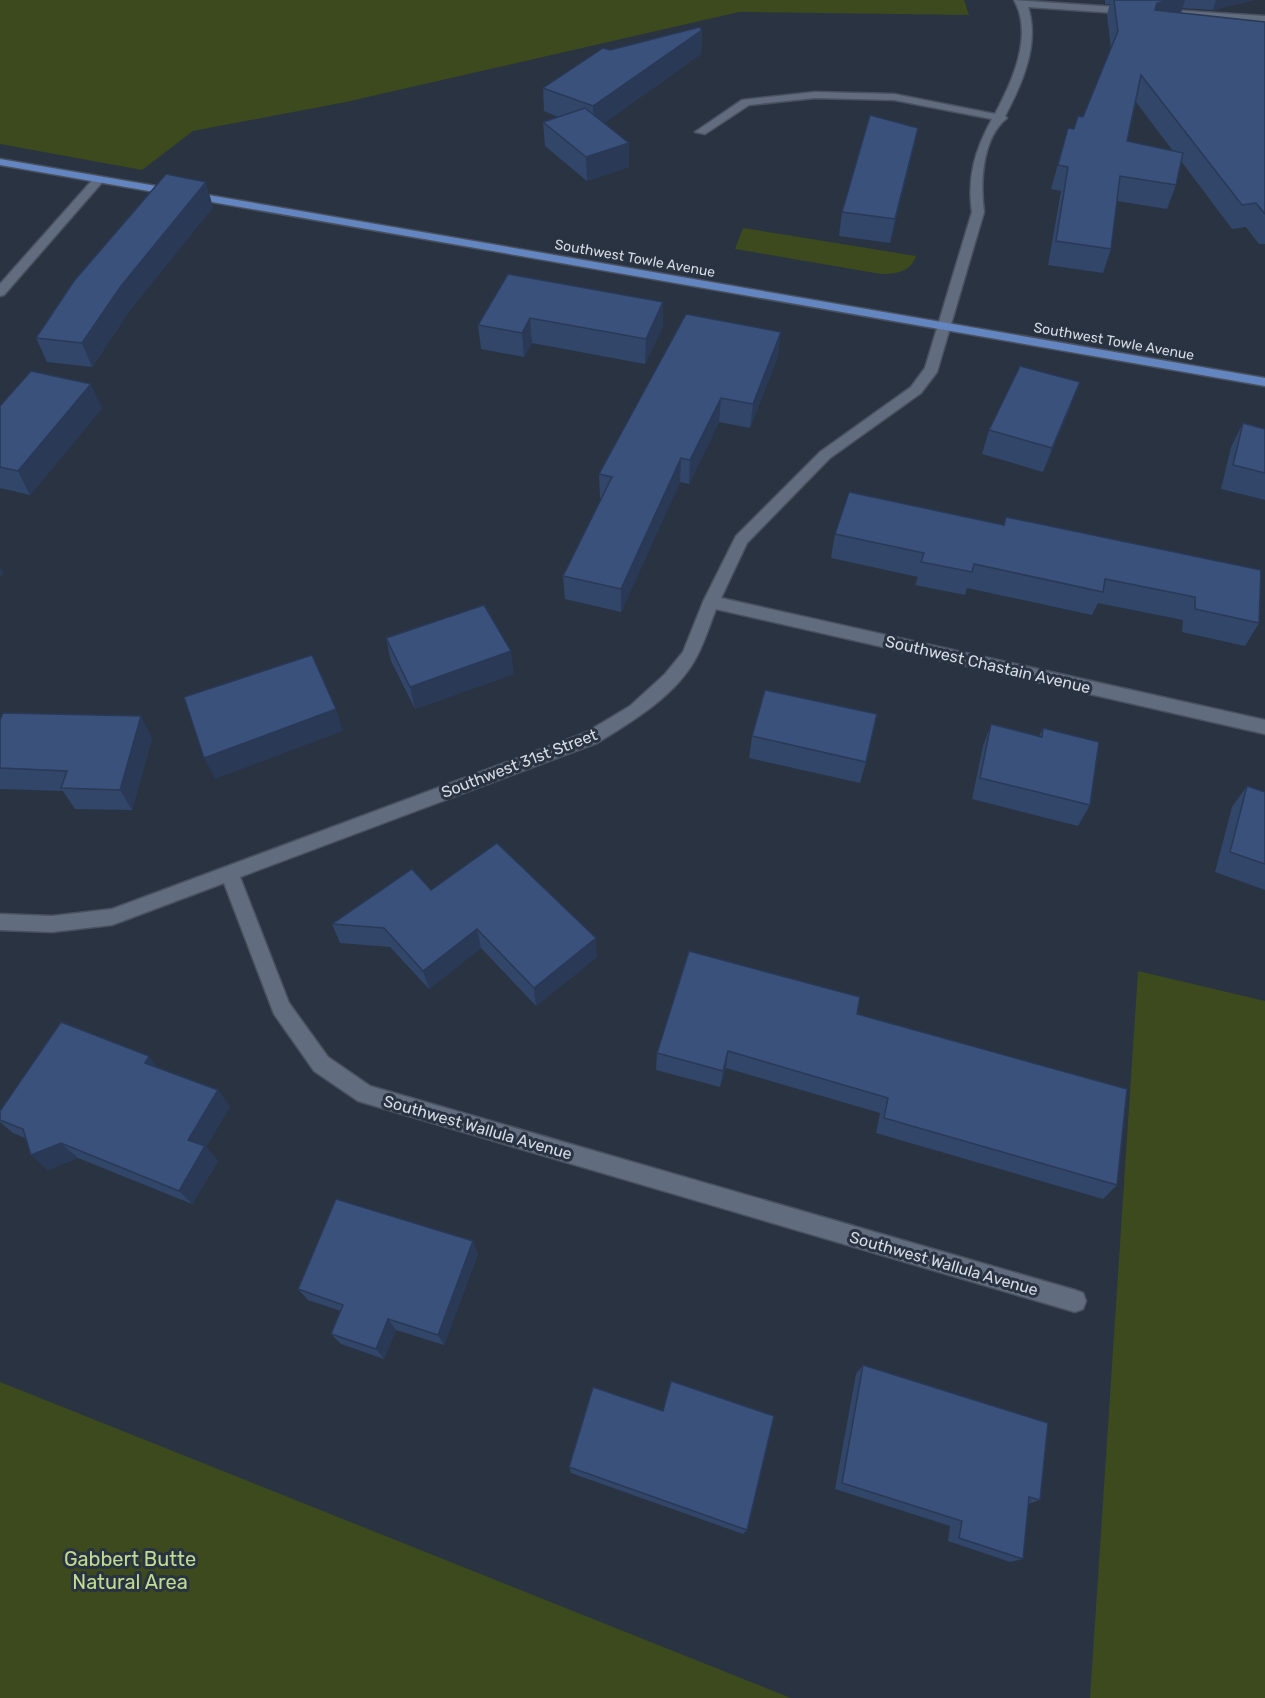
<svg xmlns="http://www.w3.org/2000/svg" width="1265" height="1698" font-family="Rubik,sans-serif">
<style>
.green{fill:#3c4a1d}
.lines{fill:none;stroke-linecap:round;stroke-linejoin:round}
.minor-casing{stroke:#49505e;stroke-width:3}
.major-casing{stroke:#49505e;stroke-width:3}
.minor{fill:#626c7f;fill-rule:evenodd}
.major{fill:#6385c0;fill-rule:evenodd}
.wall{fill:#32466a;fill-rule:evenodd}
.shaded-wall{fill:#293956}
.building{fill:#3a517b;stroke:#293956;stroke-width:1.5}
.labels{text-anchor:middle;stroke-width:6;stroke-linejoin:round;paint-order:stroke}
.far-street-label{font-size:14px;fill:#d5dbe5;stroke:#293342}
.street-label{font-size:16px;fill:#d5dbe5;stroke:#293342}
.near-park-label{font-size:20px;fill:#c1dc8f;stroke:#293342}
</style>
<rect width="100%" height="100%" fill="#293342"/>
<g class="green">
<polygon points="0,0 964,0 969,15 739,12 346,102 193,131 142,170 0,144"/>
<path d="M743,228H744L916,256C911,272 896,274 881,274L735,249Z"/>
<polygon points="1138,971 1265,1001 1265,1698 1090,1698"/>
<polygon points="0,1382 791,1698 0,1698"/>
</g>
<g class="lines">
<defs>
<g id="minor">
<path d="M1014,0L1131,8L1136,11L1131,14L1028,7C1040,44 1022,84 1005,116L1007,118C982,138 980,182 984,212L937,372L921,393L830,458L747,543L721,598L1265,720V734L716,609C710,624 705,641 697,656C677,695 633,721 597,743L240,877L289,1003L328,1057L370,1086L1075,1290L1083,1293L1086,1301L1083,1309L1075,1312L358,1101L314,1071L274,1014L224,883L112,925L52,932L0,930V914L52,916L112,909L585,733L630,706L665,674L683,652L703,602L736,536L820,452L911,387L925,368L972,212C967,177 975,150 992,119L894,100L815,98L749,105L705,134L695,132L742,100L815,92L894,94L995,114C1012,82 1034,35 1014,0Z"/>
<polygon points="1171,10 1265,16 1265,22 1167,15 1167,11"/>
<polygon points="95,177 105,179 4,295 0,296 0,284"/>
</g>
<polygon id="major" points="0,159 1265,378 1265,386 0,165"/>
</defs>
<use href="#minor" class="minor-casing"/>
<use href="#major" class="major-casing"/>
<use href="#minor" class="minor"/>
<use href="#major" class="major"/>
</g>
<g class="wall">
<path d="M1105,0H1255L1213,10L1182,8L1181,13L1265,22V244H1259L1246,227L1232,229L1181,161L1176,185L1167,209L1117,201L1111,249L1103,273L1048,265L1061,191L1051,189L1068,128L1074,129L1083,117L1111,50L1107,14L1110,4H1105ZM1136,102L1173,151L1127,141Z"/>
<polygon points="702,30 701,54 604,123 629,167 587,181 545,146 543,122 558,117 544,111 543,88 610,50"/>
<polygon points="918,128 913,151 890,243 839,236 842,212"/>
<polygon points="213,207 130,310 92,367 47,362 36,338"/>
<polygon points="508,274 663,326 645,364 532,343 524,357 481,349 478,325"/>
<polygon points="778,356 750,428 719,422 689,484 680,482 621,612 565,599 563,576 602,499 600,498 599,474"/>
<polygon points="0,406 102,408 30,495 0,488"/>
<polygon points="1071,406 1043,472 982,454 989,430"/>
<polygon points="1243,423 1265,429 1265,500 1221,489 1231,447"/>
<polygon points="1006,517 1259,623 1245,646 1182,632 1183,620 1098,603 1092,615 967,588 965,595 915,585 918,577 831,558 835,534 1003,525"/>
<polygon points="386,638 514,674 415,709 391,661"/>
<polygon points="0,720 152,738 132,810 75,809 63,791 0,789"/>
<polygon points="991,724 1039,736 1043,728 1090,805 1078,826 972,799 983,746"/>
<polygon points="752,736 866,762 860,783 749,758"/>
<polygon points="1247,786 1265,792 1265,890 1215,872 1232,807"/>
<polygon points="431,890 597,957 536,1006 481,948 429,989 390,947 340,943 332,924"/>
<polygon points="857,1014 1117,1185 1103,1199 876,1133 880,1113 726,1068 720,1087 656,1070 657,1053"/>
<polygon points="158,1068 230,1106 206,1147 218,1161 192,1204 78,1158 48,1170 31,1155 25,1138 13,1133 0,1122 0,1111"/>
<polygon points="478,1254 444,1345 396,1330 384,1359 341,1344 331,1334 341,1311 308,1300 298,1289"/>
<polygon points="863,1365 1040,1500 1028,1504 1023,1559 1010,1562 948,1541 950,1526 835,1489 856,1374"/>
<polygon points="569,1467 747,1530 743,1534 571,1473"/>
</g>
<g class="shaded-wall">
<polygon points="1169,0 1185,0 1179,19 1149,26 1157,3"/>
<polygon points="1216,0 1255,0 1213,10"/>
<polygon points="702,30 701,54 594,130 593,106"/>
<polygon points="918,128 913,151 890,243 895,219"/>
<polygon points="629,143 629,167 587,181 586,157"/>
<polygon points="206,182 213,207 130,310 92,367 82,343 121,286"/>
<polygon points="663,302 663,326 645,364 646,339"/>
<polygon points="530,318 532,343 524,357 522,333"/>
<polygon points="781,332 778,356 750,428 753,404"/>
<polygon points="1080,382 1071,406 1043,472 1052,448"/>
<polygon points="91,384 102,408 30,495 18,471"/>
<polygon points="721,398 719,422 689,484 690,460"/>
<polygon points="681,458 680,482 621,612 621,589"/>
<polygon points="0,567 4,573 0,577"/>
<polygon points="511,651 514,674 415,709 410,687"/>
<polygon points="336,709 343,731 215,779 204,758"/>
<polygon points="141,716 152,738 132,810 120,790"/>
<polygon points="477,929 481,948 429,989 423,971"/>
<polygon points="596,938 597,957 536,1006 534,988"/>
<polygon points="728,1051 726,1068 720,1087 723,1071"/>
<polygon points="149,1056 162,1073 145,1063"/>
<polygon points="218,1090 230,1106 206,1147 218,1161 192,1204 179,1191 188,1140"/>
<polygon points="61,1143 78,1158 48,1170 31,1155"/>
<polygon points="473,1241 478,1254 444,1345 438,1335"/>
<polygon points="388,1319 396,1330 384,1359 376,1349"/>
</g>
<g class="building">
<polygon points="1114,0 1169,0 1157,3 1155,10 1265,22 1265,214 1256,203 1242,205 1141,75 1127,141 1183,153 1176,185 1120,176 1111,249 1056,241 1068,167 1058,165 1068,128 1074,129 1078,116 1083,117 1118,31"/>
<polygon points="700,27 702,30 593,106 543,88 603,48 610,50"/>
<polygon points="585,108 629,143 586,157 543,122"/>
<polygon points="870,115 918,128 895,219 842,212"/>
<polygon points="166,174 206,182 121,286 82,343 36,338 74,281"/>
<polygon points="508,274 663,302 646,339 530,318 522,333 478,325"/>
<polygon points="686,314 781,332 753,404 721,398 690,460 681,458 621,589 563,576 612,477 599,474"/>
<polygon points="1020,366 1080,382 1052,448 989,430"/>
<polygon points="31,371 91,384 18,471 0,467 0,406"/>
<polygon points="1243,423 1265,429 1265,473 1233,465"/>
<polygon points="849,492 1004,525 1006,517 1261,570 1259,623 1195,609 1195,597 1105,579 1103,592 974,564 972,572 921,562 924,553 835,534"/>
<polygon points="484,605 511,651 410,687 386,638"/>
<polygon points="312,655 336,709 204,758 184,697"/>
<polygon points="765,690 877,714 866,762 752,736"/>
<polygon points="3,713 141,716 120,790 61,788 67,771 0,768 0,720"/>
<polygon points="991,724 1042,737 1043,728 1099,742 1090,805 980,778"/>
<polygon points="1247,786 1265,792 1265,864 1230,852"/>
<polygon points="497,843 596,938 534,988 477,929 423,971 384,928 332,924 412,869 431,890"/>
<polygon points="689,951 860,997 857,1014 1127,1089 1117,1185 884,1118 888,1098 728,1051 723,1071 657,1053"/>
<polygon points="61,1022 149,1056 145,1063 218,1090 188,1140 205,1146 179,1191 61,1143 31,1155 23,1129 0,1120 0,1111"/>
<polygon points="336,1199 473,1241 438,1335 388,1319 376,1349 331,1334 343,1305 298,1289"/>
<polygon points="863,1365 1048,1423 1040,1500 1029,1497 1023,1559 959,1538 962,1521 842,1483"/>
<polygon points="671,1381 774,1416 747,1530 569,1467 593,1387 663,1411"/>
</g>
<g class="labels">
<g class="far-street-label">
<text transform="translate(635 258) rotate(10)" y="5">Southwest Towle Avenue</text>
<text transform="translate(1114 341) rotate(10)" y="5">Southwest Towle Avenue</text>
</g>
<g class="street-label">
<text transform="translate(988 664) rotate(13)" y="6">Southwest Chastain Avenue</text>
<text transform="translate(519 763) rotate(-21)" y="6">Southwest 31st Street</text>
<text transform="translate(478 1127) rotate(16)" y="6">Southwest Wallula Avenue</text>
<text transform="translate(944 1263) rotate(16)" y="6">Southwest Wallula Avenue</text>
</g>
<g class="near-park-label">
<text x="130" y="1566">Gabbert Butte<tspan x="130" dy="23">Natural Area</tspan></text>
</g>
</g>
</svg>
